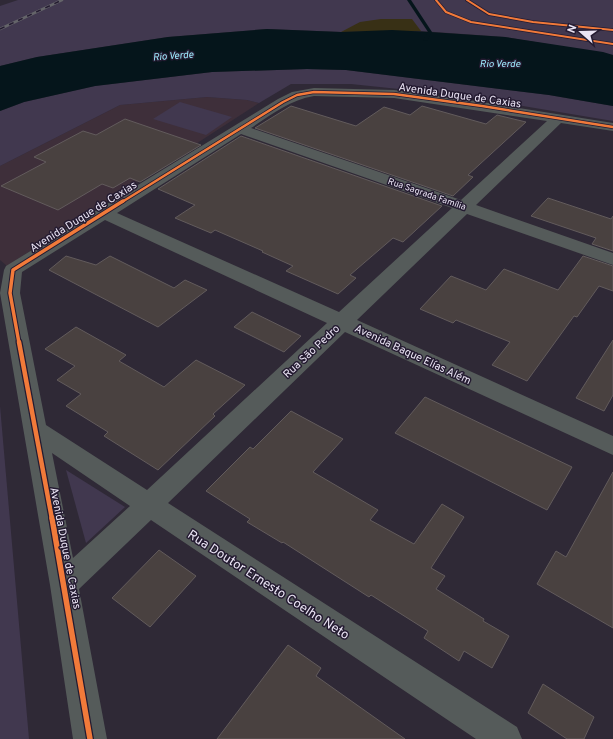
<svg xmlns="http://www.w3.org/2000/svg" width="613" height="739" font-family="Overpass,sans-serif">
<style>
.education{fill:#3e2f3a}
.green{fill:#41384f}
.sand{fill:#383015}
.water{fill:#05151b}
.lines{fill:none;stroke-linecap:round;stroke-linejoin:round}
.stream{fill:#05151b;fill-rule:evenodd}
.building{fill:#494140;stroke:#625b5c}
.minor{fill:#555b5a;fill-rule:evenodd}
.rail-casing{stroke:#646469;stroke-width:2.5}
.rail{stroke:#241b31;stroke-width:1.5;stroke-dasharray:5;stroke-linecap:butt}
.cycleway-far4-casing{stroke:#241b31;stroke-width:3.5}
.cycleway-far3-casing{stroke:#241b31;stroke-width:4}
.cycleway-far2-casing{stroke:#241b31;stroke-width:5.5}
.cycleway-far1-casing{stroke:#241b31;stroke-width:7}
.cycleway-casing{stroke:#241b31;stroke-width:8}
.cycleway-far4{stroke:#f17a3a;stroke-width:2}
.cycleway-far3{stroke:#f17a3a;stroke-width:2.5}
.cycleway-far2{stroke:#f17a3a;stroke-width:3.5}
.cycleway-far1{stroke:#f17a3a;stroke-width:4.5}
.cycleway{stroke:#f17a3a;stroke-width:5.5}
.labels{text-anchor:middle;stroke-width:3;stroke-linejoin:round;paint-order:stroke}
.far-street-label{font-size:9px;fill:#eae4f4;stroke:#241b31}
.far-water-label{font-size:10px;font-style:italic;fill:#9eecff;stroke:#241b31}
.street-label{font-size:11px;fill:#eae4f4;stroke:#241b31}
.near-street-label{font-size:13px;fill:#eae4f4;stroke:#241b31}
</style>
<rect width="100%" height="100%" fill="#2f2936"/>
<polygon class="education" points="207,97 247,100 259,103 7,266 0,260 0,166 120,105"/>
<g class="green">
<polygon points="18,0 613,0 613,55 505,37 421,31 341,32 267,29 168,37 37,57 0,66 0,6"/>
<polygon points="307,69 346,70 549,95 613,106 613,121 456,95 351,84 291,84 259,103 247,100 207,97 120,105 0,166 0,111 24,102 95,86 212,72"/>
<polygon points="180,102 232,117 206,135 153,119"/>
<polygon points="0,406 29,739 0,739"/>
<polygon points="66,470 125,507 86,543"/>
</g>
<polygon class="sand" points="381,19 412,19 421,31 341,32 360,22"/>
<polygon class="water" points="267,29 341,32 392,30 430,32 505,37 603,52 613,55 613,106 549,95 346,70 307,69 212,72 95,86 24,102 0,111 0,66 37,57 168,37"/>
<g class="lines">
<polygon class="stream" points="407,0 411,0 432,32 427,41 423,40 428,32"/>
</g>
<g class="building">
<polygon points="291,106 356,126 384,107 410,115 422,106 486,124 497,115 526,122 468,175 473,177 453,196 255,128"/>
<polygon points="125,119 201,145 140,182 130,178 113,188 102,184 58,210 1,186 46,162 34,157 83,131 96,135"/>
<polygon points="241,136 442,206 403,242 393,238 350,275 356,278 338,294 286,271 293,266 262,252 263,251 215,230 211,233 175,218 195,205 158,189"/>
<polygon points="548,198 611,219 613,216 613,251 592,244 596,238 531,216"/>
<polygon points="66,256 96,265 110,256 174,288 185,280 207,290 158,327 49,270"/>
<polygon points="583,256 613,266 613,291 599,286 577,317 574,316 527,381 492,365 510,342 456,320 453,323 420,309 451,276 486,290 504,269 558,290"/>
<polygon points="252,312 301,336 284,352 234,327"/>
<polygon points="76,327 126,355 119,361 164,387 196,360 245,385 213,414 215,416 158,470 104,436 108,432 66,406 81,394 57,380 75,366 45,349"/>
<polygon points="613,340 613,395 604,411 576,398"/>
<polygon points="425,397 572,467 547,510 395,433"/>
<polygon points="291,411 343,439 313,472 378,510 370,520 414,544 442,504 464,517 431,568 445,576 436,589 484,619 483,621 509,636 492,668 464,651 459,661 424,638 428,631 371,595 369,597 283,542 282,543 247,522 250,519 206,491 250,447 253,449"/>
<polygon points="613,472 613,628 537,584 556,551 566,557"/>
<polygon points="159,550 196,576 150,627 112,598"/>
<polygon points="288,645 321,668 316,676 405,739 217,739"/>
<polygon points="543,684 594,717 584,739 567,739 528,713"/>
</g>
<g class="lines">
<path class="minor" d="M314,88L394,90L482,102L613,123V131L561,123L476,205L613,253V265L467,214L357,320L613,436V455L345,332L168,503L517,727L522,739H476L151,520L79,589L107,739H73L50,585L0,293L4,270L6,266L278,99L292,92ZM314,96L394,98L547,121L461,200L251,128C271,115 290,100 314,96ZM241,134L452,208L339,312L117,213ZM105,220L327,323L147,490L46,425L20,293L22,272ZM52,453L130,506L73,558Z"/>
<defs>
<polyline id="rail" points="0,29 62,0"/>
</defs>
<use href="#rail" class="rail-casing"/>
<use href="#rail" class="rail"/>
<defs>
<g id="cycleway-far4">
<polyline points="436,0 446,12 471,22 613,44"/>
<polyline points="467,0 489,14 533,22 613,30"/>
</g>
<polyline id="cycleway-far3" points="122,202 283,102 297,95 314,92 394,94 482,106 613,127"/>
<polyline id="cycleway-far2" points="19,343 10,293 13,270 123,201"/>
<polyline id="cycleway-far1" points="19,342 52,519"/>
<polyline id="cycleway" points="52,518 90,739"/>
</defs>
<use href="#cycleway-far4" class="cycleway-far4-casing"/>
<use href="#cycleway-far3" class="cycleway-far3-casing"/>
<use href="#cycleway-far2" class="cycleway-far2-casing"/>
<use href="#cycleway-far1" class="cycleway-far1-casing"/>
<use href="#cycleway" class="cycleway-casing"/>
<use href="#cycleway-far4" class="cycleway-far4"/>
<use href="#cycleway-far3" class="cycleway-far3"/>
<use href="#cycleway-far2" class="cycleway-far2"/>
<use href="#cycleway-far1" class="cycleway-far1"/>
<use href="#cycleway" class="cycleway"/>
</g>
<g class="labels">
<g class="far-street-label">
<text transform="translate(427 194) rotate(19)" y="3">Rua Sagrada Família</text>
</g>
<g class="far-water-label">
<text transform="translate(173 55) rotate(-4)" y="4">Rio Verde</text>
<text x="500" y="67">Rio Verde</text>
</g>
<g class="street-label">
<text transform="translate(460 95) rotate(8)" y="4">Avenida Duque de Caxias</text>
<text transform="translate(83 216) rotate(-32)" y="4">Avenida Duque de Caxias</text>
<text transform="translate(311 351) rotate(-43)" y="4">Rua São Pedro</text>
<text transform="translate(413 354) rotate(25)" y="4">Avenida Baque Elías Além</text>
<text transform="translate(66 548) rotate(79)" y="4">Avenida Duque de Caxias</text>
</g>
<g class="near-street-label">
<text transform="translate(269 584) rotate(33)" y="5">Rua Doutor Ernesto Coelho Neto</text>
</g>
</g>
<g transform="translate(581 32) rotate(290)" stroke="#241b31" stroke-width="3" paint-order="stroke">
<path d="M0-3L7 15L0 10L-7 15Z" fill="#eae4f4"/>
<text y="-6" font-size="11" font-weight="bold" text-anchor="middle" fill="#eae4f4">N</text>
</g>
</svg>
